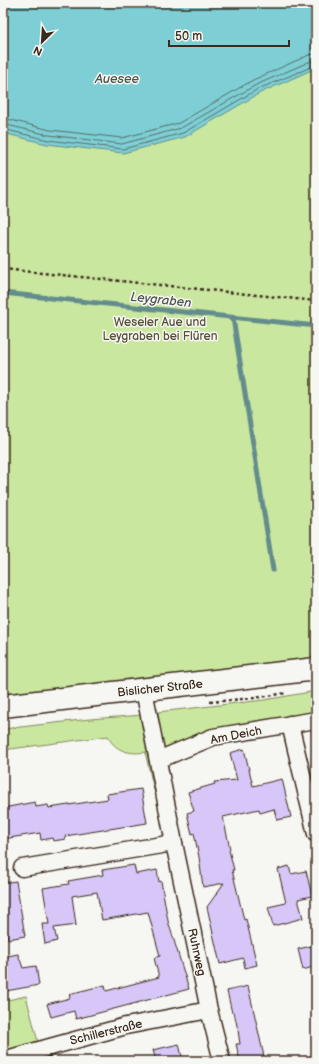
<svg xmlns="http://www.w3.org/2000/svg" width="319" height="1064" font-family="'Balsamiq Sans',sans-serif">
<style>
.green{fill:#cae79f;stroke:#82885e}
.water{fill:#7ecfd5;stroke:#638d8c}
.lines{fill:none;stroke-linecap:round;stroke-linejoin:round}
.shore{stroke:#566c67;stroke-width:1}
.stream{stroke:#638d8c;stroke-width:5}
.building{fill:#d7c7f9;stroke:#3b2a1e}
.street-casing{stroke:#3b2a1e;stroke-width:19}
.secondary-casing{stroke:#3b2a1e;stroke-width:25}
.path{stroke:#3b2a1e;stroke-width:2.5;stroke-dasharray:3 3;stroke-linecap:butt}
.street{stroke:#f6f6f2;stroke-width:16}
.secondary{stroke:#f6f6f2;stroke-width:22}
.labels{text-anchor:middle;stroke-width:3;stroke-linejoin:round;paint-order:stroke}
.park-label{font-size:12px;fill:#585038;stroke:#f6f6f2}
.street-label{font-size:12px;fill:#3b2a1e;stroke:#f6f6f2}
.water-label{font-size:13px;font-style:italic;fill:#4c534c;stroke:#f6f6f2}
</style>
<rect width="100%" height="100%" fill="#f6f6f2"/>
<filter id="ink" filterUnits="userSpaceOnUse"><feTurbulence type="fractalNoise" baseFrequency=".025" numOctaves="2"/><feDisplacementMap in="SourceGraphic" scale="8" xChannelSelector="R" yChannelSelector="G"/><feConvolveMatrix kernelMatrix="1 2 1 2 8 2 1 2 1" color-interpolation-filters="sRGB"/></filter>
<g filter="url(#ink)">
<g class="green">
<polygon points="3,3 316,3 316,660 3,697"/>
<polygon points="316,691 316,716 170,750 162,749 158,712 264,700"/>
<path d="M143,715L155,794L145,752C131,755 114,751 108,736L3,750V729L90,719Z"/>
<polygon points="26,996 38,1042 3,1052 3,1001"/>
</g>
<polygon class="water" points="3,3 316,3 316,68 260,93 185,137 123,153 47,144 3,133"/>
<g class="lines">
<g class="shore">
<polyline points="3,118 50,130 122,138 179,123 253,80 309,55 316,54"/>
<polyline points="3,124 49,135 122,144 181,128 256,85 311,61 316,60"/>
<polyline points="3,129 48,140 123,149 183,133 258,89 316,65"/>
</g>
<g class="stream">
<polyline points="3,293 316,326"/>
<polyline points="233,318 273,570"/>
</g>
</g>
<g class="building">
<polygon points="244,749 253,786 282,779 291,817 277,820 274,809 260,813 259,809 223,817 230,849 229,850 234,870 232,870 244,920 246,919 257,965 245,968 243,958 220,964 207,907 224,883 203,887 199,857 194,833 192,834 187,813 194,811 188,792 215,784 214,782 237,780 230,753"/>
<polygon points="141,789 147,823 65,836 66,839 53,841 52,838 41,840 40,833 3,839 3,808 35,802 36,807 48,805 49,808 108,799 107,794"/>
<polygon points="134,865 136,874 157,870 159,882 161,881 168,921 189,989 76,1019 74,1011 51,1017 47,1004 70,998 69,994 105,985 106,991 159,977 154,958 160,956 148,912 102,920 97,892 72,896 76,925 54,928 57,941 45,944 42,924 49,924 43,888 69,884 68,881 103,875 102,870"/>
<polygon points="289,866 291,874 306,871 312,896 298,899 303,918 273,926 268,907 286,903 278,869"/>
<polygon points="16,881 25,936 8,939 5,918 3,918 3,883"/>
<polygon points="316,945 316,966 303,970 298,949"/>
<polygon points="18,954 23,968 36,966 39,985 6,991 3,974 3,957"/>
<polygon points="248,986 258,1030 265,1061 240,1061 236,1044 240,1044 238,1030 234,1012 232,1013 227,991"/>
<polygon points="179,1044 183,1061 156,1061 153,1050"/>
</g>
<g class="lines">
<defs>
<g id="street">
<polyline points="144,690 174,843 209,1010 222,1061"/>
<polyline points="290,724 316,834"/>
<polyline points="158,760 213,737 316,720"/>
<polyline points="22,868 174,843"/>
<polyline points="3,1060 126,1026 209,1010"/>
</g>
<polyline id="secondary" points="3,706 316,669"/>
</defs>
<use href="#street" class="street-casing"/>
<use href="#secondary" class="secondary-casing"/>
<g class="path">
<polyline points="3,269 316,301"/>
<polyline points="210,702 254,698 287,693"/>
</g>
<use href="#street" class="street"/>
<use href="#secondary" class="secondary"/>
</g>
</g>
<g class="labels">
<g class="park-label">
<text x="160" y="326">Weseler Aue und<tspan x="160" dy="14">Leygraben bei Flüren</tspan></text>
</g>
<g class="street-label">
<text transform="translate(160 688) rotate(-6)" y="4">Bislicher Straße</text>
<text transform="translate(236 735) rotate(-11)" y="4">Am Deich</text>
<text transform="translate(197 952) rotate(78)" y="4">Ruhrweg</text>
<text transform="translate(106 1032) rotate(-14)" y="4">Schillerstraße</text>
</g>
<g class="water-label">
<text x="117" y="83">Auesee</text>
<text transform="translate(161 299) rotate(6)" y="5">Leygraben</text>
</g>
</g>
<rect width="319" height="1064" fill="none" stroke="#f6f6f2" stroke-width="16"/>
<rect x="8" y="8" width="303" height="1048" fill="none" stroke="#3b2a1e" stroke-width="1.5" filter="url(#ink)"/>
<g transform="translate(42 42) rotate(205)" stroke="#f6f6f2" stroke-width="3" paint-order="stroke">
<path d="M0-3L7 15L0 10L-7 15Z" fill="#3b2a1e"/>
<text y="-6" font-size="11" font-weight="bold" text-anchor="middle" fill="#3b2a1e">N</text>
</g>
<path d="M169 40v6h120v-6" fill="none" stroke="#3b2a1e" stroke-width="2"/>
<text x="175" y="40" font-size="12" fill="#3b2a1e" stroke="#f6f6f2" stroke-width="3" paint-order="stroke">50 m</text>
</svg>
